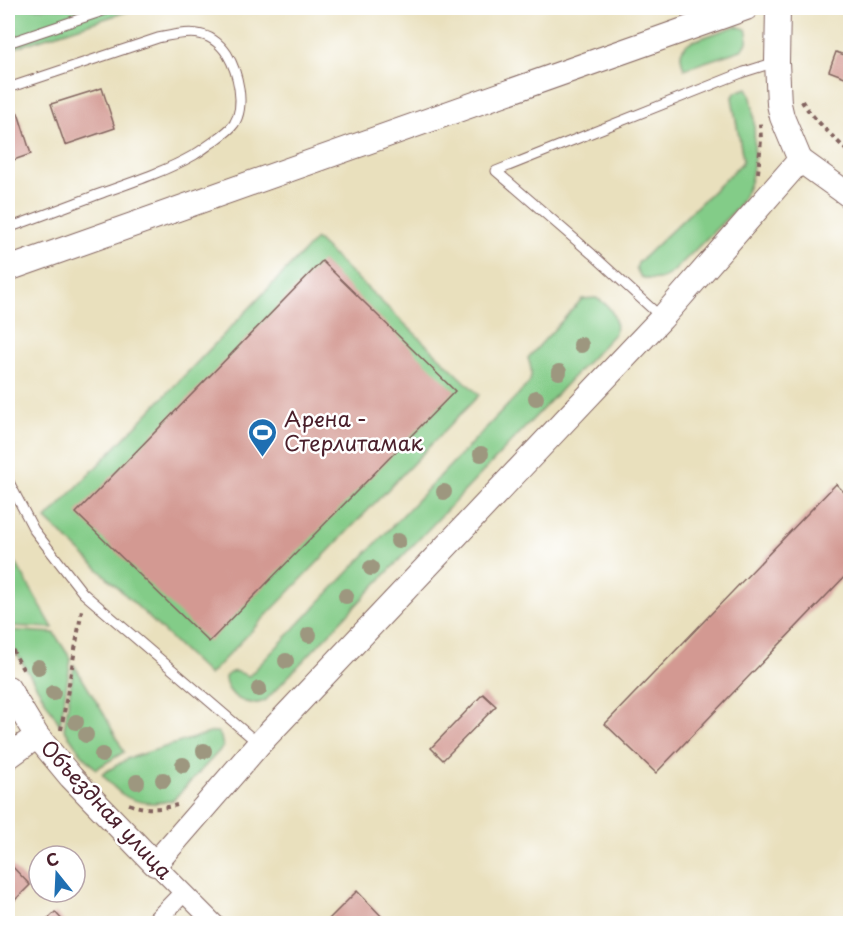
<svg xmlns="http://www.w3.org/2000/svg" width="858" height="931" font-family="'Playpen Sans',sans-serif">
<style>
.green{fill:#83cc88;stroke:#66765a;stroke-width:1.5}
.building{fill:#d39992}
.lines{fill:none;stroke-linecap:round;stroke-linejoin:round}
.service-casing{stroke:#82635e;stroke-width:11}
.minor-casing{stroke:#82635e;stroke-width:20}
.tertiary-casing{stroke:#82635e;stroke-width:26}
.path{stroke:#82635e;stroke-width:4;stroke-dasharray:4.5 4.5;stroke-linecap:butt}
.service{stroke:#fff;stroke-width:9}
.minor{stroke:#fff;stroke-width:18}
.tertiary{stroke:#fff;stroke-width:24}
.tree{fill:#9d977f}
.labels{text-anchor:middle;stroke-width:5;stroke-linejoin:round;paint-order:stroke}
.poi-label{font-size:21px;fill:#4a1f2b;stroke:#fff;text-anchor:start}
.street-label{font-size:21px;fill:#4a1f2b;stroke:#fff}
</style>
<rect width="100%" height="100%" fill="#fff"/>
<filter id="ink" filterUnits="userSpaceOnUse"><feTurbulence type="fractalNoise" baseFrequency=".0167" numOctaves="2"/><feDisplacementMap in="SourceGraphic" scale="12" xChannelSelector="R" yChannelSelector="G"/><feConvolveMatrix kernelMatrix="1 2 1 2 8 2 1 2 1" color-interpolation-filters="sRGB"/></filter>
<filter id="wash" filterUnits="userSpaceOnUse"><feTurbulence type="fractalNoise" baseFrequency=".008" numOctaves="4" result="noise"/><feDisplacementMap in="SourceGraphic" scale="24" xChannelSelector="R" yChannelSelector="G"/><feGaussianBlur stdDeviation="1.35" result="paint"/><feColorMatrix in="noise" values="0 0 0 0 0 0 0 0 0 0 0 0 0 0 0 0 0 1.4 0 .05"/><feComposite in="paint" operator="in"/></filter>
<g filter="url(#wash)">
<rect width="100%" height="100%" fill="#e9e0bd"/>
<g class="green">
<polygon points="8,8 138,8 8,50"/>
<path d="M736,26L746,29C749,38 748,45 741,50L684,69C680,57 678,50 690,42Z"/>
<path d="M747,88C757,102 756,168 749,185C746,193 741,202 736,209L674,271C664,280 654,282 641,277L636,269L638,263L742,163L743,159L732,98L736,92Z"/>
<polygon points="316,239 479,395 209,675 46,519"/>
<path d="M596,298C610,305 618,317 615,333L266,700C249,710 225,696 225,677C234,667 238,673 249,676L529,383C533,374 531,367 528,358L582,299Z"/>
<polygon points="8,549 53,628 8,626"/>
<polygon points="8,630 54,633 71,659 60,725 8,639"/>
<polygon points="74,665 104,714 124,752 96,769 81,753 64,729"/>
<path d="M213,732H218L221,737L223,747L173,800C156,805 136,804 122,794C114,789 108,781 102,774L129,758Z"/>
</g>
<g id="blocks">
<g class="building">
<polygon points="836,52 850,57 850,79 829,71"/>
<polygon points="102,88 115,128 65,145 51,104"/>
<polygon points="18,113 31,154 8,162 8,117"/>
<polygon points="322,261 455,391 209,642 76,513"/>
<polygon points="836,484 850,498 850,571 656,773 605,724"/>
<polygon points="483,694 496,706 443,760 431,748"/>
<polygon points="8,862 30,885 8,907"/>
<polygon points="357,891 389,924 324,924"/>
<polygon points="55,912 66,924 43,924"/>
</g>
</g>
</g>
<g filter="url(#ink)">
<use href="#blocks" fill-opacity="0" stroke="#82635e" stroke-width="1.5"/>
<g class="lines">
<defs>
<g id="service">
<polyline points="8,43 112,8"/>
<path d="M8,88L158,38C186,32 209,27 227,54C238,72 246,106 234,124C229,131 220,137 213,142C207,146 201,151 194,155C166,171 133,182 102,193C70,205 39,217 8,228"/>
<polyline points="662,318 592,254 496,171 744,72 776,62"/>
<polyline points="8,480 34,530 83,593 259,744"/>
</g>
<g id="minor">
<polyline points="155,864 215,924"/>
<polyline points="153,924 183,893"/>
</g>
<g id="tertiary">
<polyline points="778,8 777,62 779,104 782,117 800,160"/>
<polyline points="800,160 850,196"/>
<polyline points="8,269 746,8"/>
<polyline points="8,688 37,736 71,777 155,864 259,744 662,318 800,160"/>
<polyline points="8,757 37,736"/>
</g>
</defs>
<use href="#service" class="service-casing"/>
<use href="#minor" class="minor-casing"/>
<use href="#tertiary" class="tertiary-casing"/>
<g class="path">
<path d="M802,101C809,115 838,141 850,154"/>
<polyline points="758,173 761,140 760,123"/>
<polyline points="8,381 8,390"/>
<polyline points="8,642 25,673"/>
<polyline points="61,730 82,609"/>
<path d="M129,804C145,810 160,809 177,805"/>
</g>
<use href="#service" class="service"/>
<use href="#minor" class="minor"/>
<use href="#tertiary" class="tertiary"/>
</g>
<g class="tree">
<circle cx="581" cy="345" r="8"/>
<circle cx="559" cy="372" r="8"/>
<circle cx="536" cy="398" r="8"/>
<circle cx="481" cy="454" r="8"/>
<circle cx="444" cy="492" r="8"/>
<circle cx="398" cy="541" r="8"/>
<circle cx="371" cy="568" r="8"/>
<circle cx="346" cy="596" r="8"/>
<circle cx="309" cy="635" r="8"/>
<circle cx="286" cy="661" r="8"/>
<circle cx="38" cy="667" r="8"/>
<circle cx="259" cy="689" r="8"/>
<circle cx="53" cy="693" r="8"/>
<circle cx="76" cy="722" r="8"/>
<circle cx="86" cy="735" r="8"/>
<circle cx="204" cy="751" r="8"/>
<circle cx="102" cy="755" r="8"/>
<circle cx="183" cy="765" r="8"/>
<circle cx="163" cy="780" r="8"/>
<circle cx="137" cy="782" r="8"/>
</g>
</g>
<defs>
<symbol id="stadium-pin" viewBox="-11 -11 22 30"><path d="M0 17L-7.5 6A9.5 9.5 0 1 1 7.5 6Z" fill="#1f6fb2" stroke="#fff"/><path d="M0-5a6.5 5 0 1 0 0 10a6.5 5 0 1 0 0-10ZM-3.5-1.8h7v3.6h-7Z" fill="#fff"/></symbol>
</defs>
<g fill-rule="evenodd">
<use href="#stadium-pin" x="246" y="416" width="33" height="45"/>
</g>
<g class="labels">
<g class="poi-label">
<text x="284" y="427">Арена -<tspan x="284" dy="24">Стерлитамак</tspan></text>
</g>
<g class="street-label">
<text transform="translate(106 810) rotate(47)" y="7">Объездная улица</text>
</g>
</g>
<rect width="858" height="931" fill="none" stroke="#fff" stroke-width="30"/>
<g transform="translate(57 874) rotate(342)"><circle r="28" fill="#ffffff" stroke="#b7a5aa" stroke-width="1.5"/>
<path d="M0-4.5L10 22L0 15L-10 22Z" fill="#1f6fb2"/>
<text y="-9" font-size="16" font-weight="bold" text-anchor="middle" fill="#4a1f2b">С</text>
</g>
</svg>
